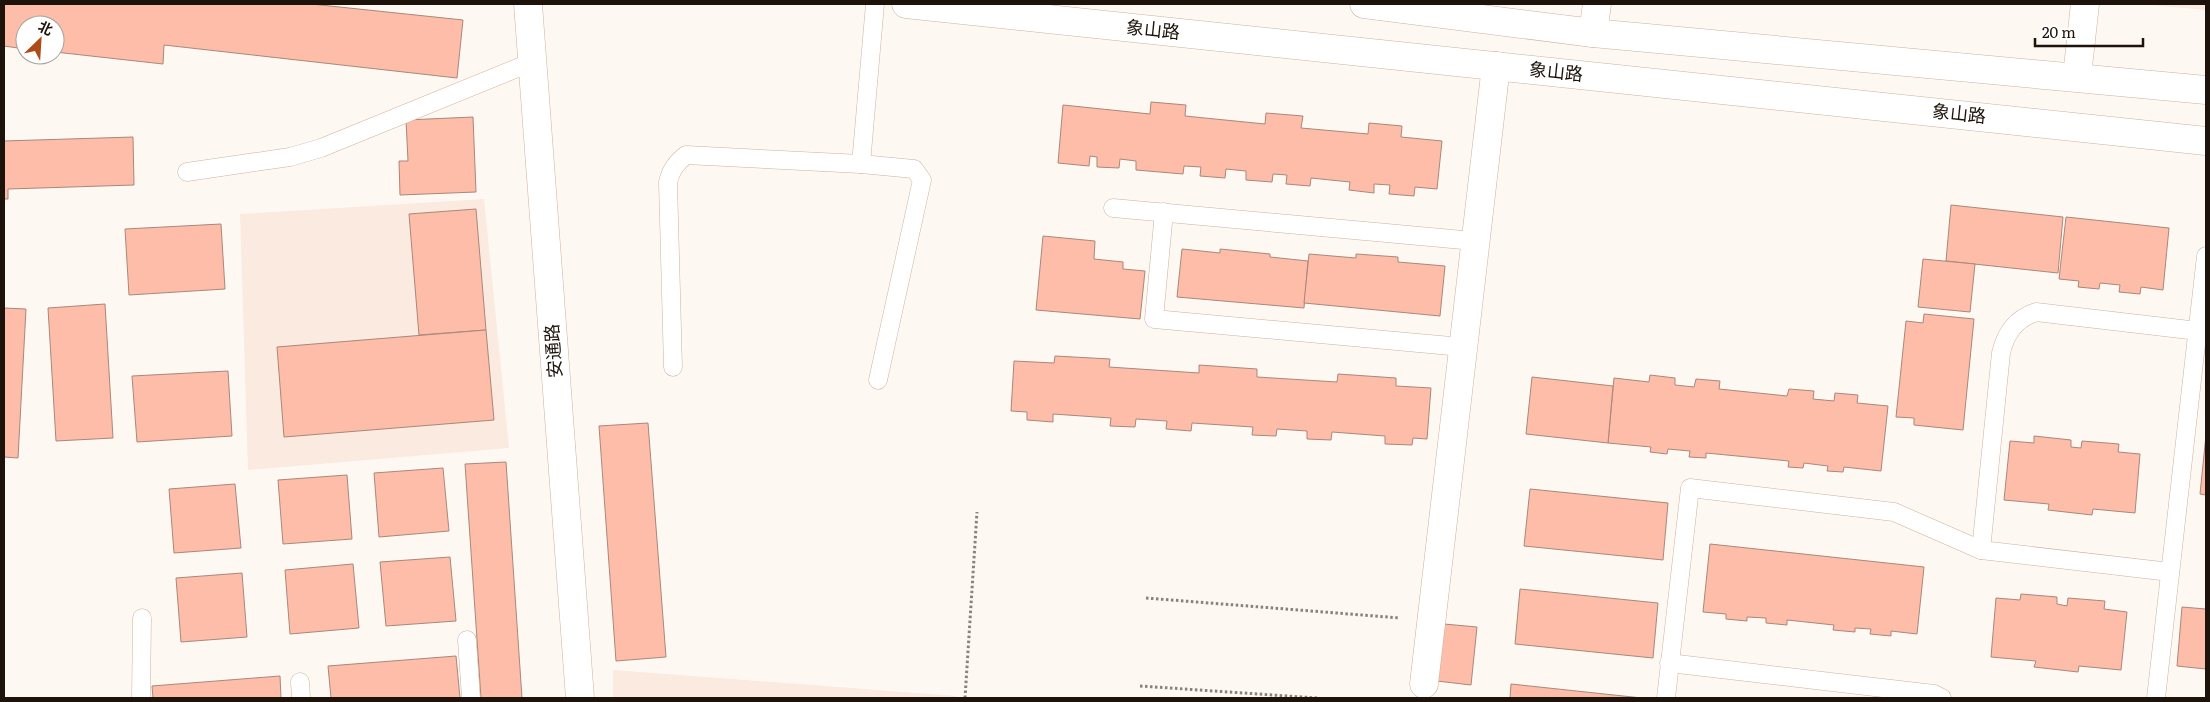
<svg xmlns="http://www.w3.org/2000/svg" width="2210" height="702" font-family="Literata,'Noto Sans SC',serif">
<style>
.built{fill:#faeadf}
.building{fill:#fdbda8;stroke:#aa877b}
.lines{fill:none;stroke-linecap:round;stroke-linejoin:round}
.service-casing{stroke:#cfb19b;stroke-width:19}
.minor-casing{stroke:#cfb19b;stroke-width:29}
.tertiary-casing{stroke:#cfb19b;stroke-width:29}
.path{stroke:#89817a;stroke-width:3;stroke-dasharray:2.5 2.5;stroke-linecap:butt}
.service{stroke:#fff;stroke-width:18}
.minor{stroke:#fff;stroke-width:28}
.tertiary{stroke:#fff;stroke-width:28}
.labels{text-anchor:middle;stroke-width:4;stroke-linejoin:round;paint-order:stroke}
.street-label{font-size:18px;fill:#1d130a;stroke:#fff}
</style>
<rect width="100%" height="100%" fill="#fef8f3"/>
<g class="built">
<polygon points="2140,4 2206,4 2206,10"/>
<polygon points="484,199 509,448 248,470 240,214"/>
<polygon points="613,670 956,696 955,698 613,698"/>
</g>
<g class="building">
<polygon points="4,4 311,4 463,20 457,78 164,45 163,64 55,52 55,25 25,25 25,49 4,46"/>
<polygon points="1151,102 1186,105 1185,116 1265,124 1266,113 1303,116 1301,128 1368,134 1369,123 1402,126 1401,137 1442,141 1437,189 1415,187 1414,196 1389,194 1390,185 1374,184 1374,193 1349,190 1350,182 1311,178 1310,186 1286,184 1287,175 1273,174 1272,182 1246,180 1246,171 1226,169 1225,178 1200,176 1201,167 1184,166 1183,174 1136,170 1136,161 1120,159 1119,168 1097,167 1097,157 1090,156 1089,166 1058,163 1063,105 1150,114"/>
<polygon points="473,117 476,192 400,195 399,161 408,161 406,120"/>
<polygon points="133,137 134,185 8,189 8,199 4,199 4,141"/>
<polygon points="1951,205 2063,217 2058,273 1946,261"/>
<polygon points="476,209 486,330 419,335 409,214"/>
<polygon points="2066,217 2169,228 2163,290 2141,287 2140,294 2119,292 2120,285 2100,283 2099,289 2078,287 2079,281 2059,279"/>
<polygon points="221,224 225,289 129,295 125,229"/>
<polygon points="1043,236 1095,241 1094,259 1123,262 1123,269 1145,271 1140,319 1036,310"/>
<polygon points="1182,249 1220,253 1220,249 1270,254 1270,257 1308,261 1304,308 1177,297"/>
<polygon points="1309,254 1356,258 1356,254 1398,257 1398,262 1445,266 1440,316 1304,303"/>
<polygon points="1923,259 1975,264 1970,312 1918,307"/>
<polygon points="105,304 113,438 56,441 48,308"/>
<polygon points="4,308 26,309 18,458 4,457"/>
<polygon points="1924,314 1974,319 1963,430 1914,425 1914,418 1896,417 1906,321 1923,323"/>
<polygon points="486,330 494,420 284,437 277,347"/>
<polygon points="1055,356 1110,359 1109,367 1199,373 1199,365 1257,369 1257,377 1337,382 1338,374 1396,378 1396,386 1431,388 1427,439 1413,438 1412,445 1385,444 1385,436 1332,432 1331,440 1307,439 1307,431 1277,429 1276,436 1252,435 1253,427 1192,423 1191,431 1166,429 1167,421 1136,419 1135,427 1110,426 1111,418 1053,414 1053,422 1027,420 1027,412 1011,411 1014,361 1054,363"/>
<polygon points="228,371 232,436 137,442 132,376"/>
<polygon points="1650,375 1675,378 1675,385 1694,387 1696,379 1720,381 1719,389 1787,396 1789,389 1814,391 1813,399 1834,401 1835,393 1858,395 1857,403 1888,406 1881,471 1844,467 1843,472 1827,471 1828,466 1804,463 1803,468 1788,467 1789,461 1706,453 1706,458 1689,457 1690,451 1668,449 1667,454 1650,452 1651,447 1608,443 1614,378 1649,382"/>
<polygon points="1532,377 1613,386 1608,443 1526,434"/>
<polygon points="648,423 666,657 616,661 599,426"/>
<polygon points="2206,435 2206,495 2200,494"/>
<polygon points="2034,436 2071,440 2071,447 2081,448 2082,441 2119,444 2118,452 2140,454 2135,513 2093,509 2092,515 2048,510 2049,504 2004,500 2010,441 2034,443"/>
<polygon points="506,462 522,698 481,698 465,464"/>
<polygon points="443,468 449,531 379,537 374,473"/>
<polygon points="347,475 352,539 283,544 278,480"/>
<polygon points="235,484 241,548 174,553 169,489"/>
<polygon points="1530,489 1668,503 1663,560 1524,546"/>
<polygon points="1710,544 1924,567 1917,634 1891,631 1891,636 1870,634 1871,629 1855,628 1855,632 1833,630 1834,625 1787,620 1787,625 1766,623 1766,618 1747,617 1747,621 1726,619 1726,614 1703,612"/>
<polygon points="450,557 456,621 386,626 380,562"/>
<polygon points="353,564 359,628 290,634 285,570"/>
<polygon points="242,573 247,637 181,642 176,578"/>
<polygon points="1520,589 1658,603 1653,658 1515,644"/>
<polygon points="2021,594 2057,597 2057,604 2067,606 2068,598 2105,601 2104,609 2127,612 2121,670 2079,666 2078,672 2034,667 2036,661 1991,657 1996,598 2020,600"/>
<polygon points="2206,606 2206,669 2177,666 2182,607 2206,609"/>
<polygon points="1444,624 1477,627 1471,685 1437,681"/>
<polygon points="456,656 460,698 331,698 328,666"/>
<polygon points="280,676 281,698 153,698 152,686"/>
<polygon points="1511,684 1642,698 1510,698"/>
</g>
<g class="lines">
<defs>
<g id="service">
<polyline points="861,164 875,4"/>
<polyline points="187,172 290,157 321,148 532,62"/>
<polyline points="1113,208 1474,241"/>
<polyline points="1164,212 1154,319 1462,347"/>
<path d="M673,367L668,182C671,170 676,163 686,155L861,164L914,169L922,180L878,380"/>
<path d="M1981,550L2001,353C2006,332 2016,319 2036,312L2198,331"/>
<polyline points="467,640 471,698"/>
<polyline points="1669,663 1934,694 1942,698"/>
<polyline points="300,682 301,698"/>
<polyline points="141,698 142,618"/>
<polyline points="1666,698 1690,488 1894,512 1981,550 2170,572"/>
<polyline points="2156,698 2206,256"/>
</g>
<g id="minor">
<polyline points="2077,76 2085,4"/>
<polyline points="1424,684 1496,66"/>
</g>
<g id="tertiary">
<polyline points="528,4 580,698"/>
<polyline points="906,4 2206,141"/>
<polyline points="1364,4 1593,33 2206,90"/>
<polyline points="1593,33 1597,4"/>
</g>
</defs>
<use href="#service" class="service-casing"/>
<use href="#minor" class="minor-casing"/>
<use href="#tertiary" class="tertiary-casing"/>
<g class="path">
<polyline points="1146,598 1400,618"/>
<polyline points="1140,686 1317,698"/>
<polyline points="965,698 977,512"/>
</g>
<use href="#service" class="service"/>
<use href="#minor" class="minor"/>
<use href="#tertiary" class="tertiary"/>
</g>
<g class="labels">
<g class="street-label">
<text transform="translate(1153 30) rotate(6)" y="6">象山路</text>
<text transform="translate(1556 72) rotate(6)" y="6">象山路</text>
<text transform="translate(1959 114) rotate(6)" y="6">象山路</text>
<text transform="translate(554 351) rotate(-94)" y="6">安通路</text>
</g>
</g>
<rect width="2210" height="702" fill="none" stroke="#1d130a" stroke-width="10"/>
<g transform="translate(40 40) rotate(25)"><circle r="24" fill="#ffffff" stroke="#a5a19d"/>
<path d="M0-4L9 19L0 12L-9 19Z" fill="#af4b17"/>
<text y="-8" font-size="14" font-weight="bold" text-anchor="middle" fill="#1d130a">北</text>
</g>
<path d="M2035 38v8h108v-8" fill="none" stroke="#1d130a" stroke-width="2.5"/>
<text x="2042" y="38" font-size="15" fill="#1d130a" stroke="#ffffff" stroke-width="4" paint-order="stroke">20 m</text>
</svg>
